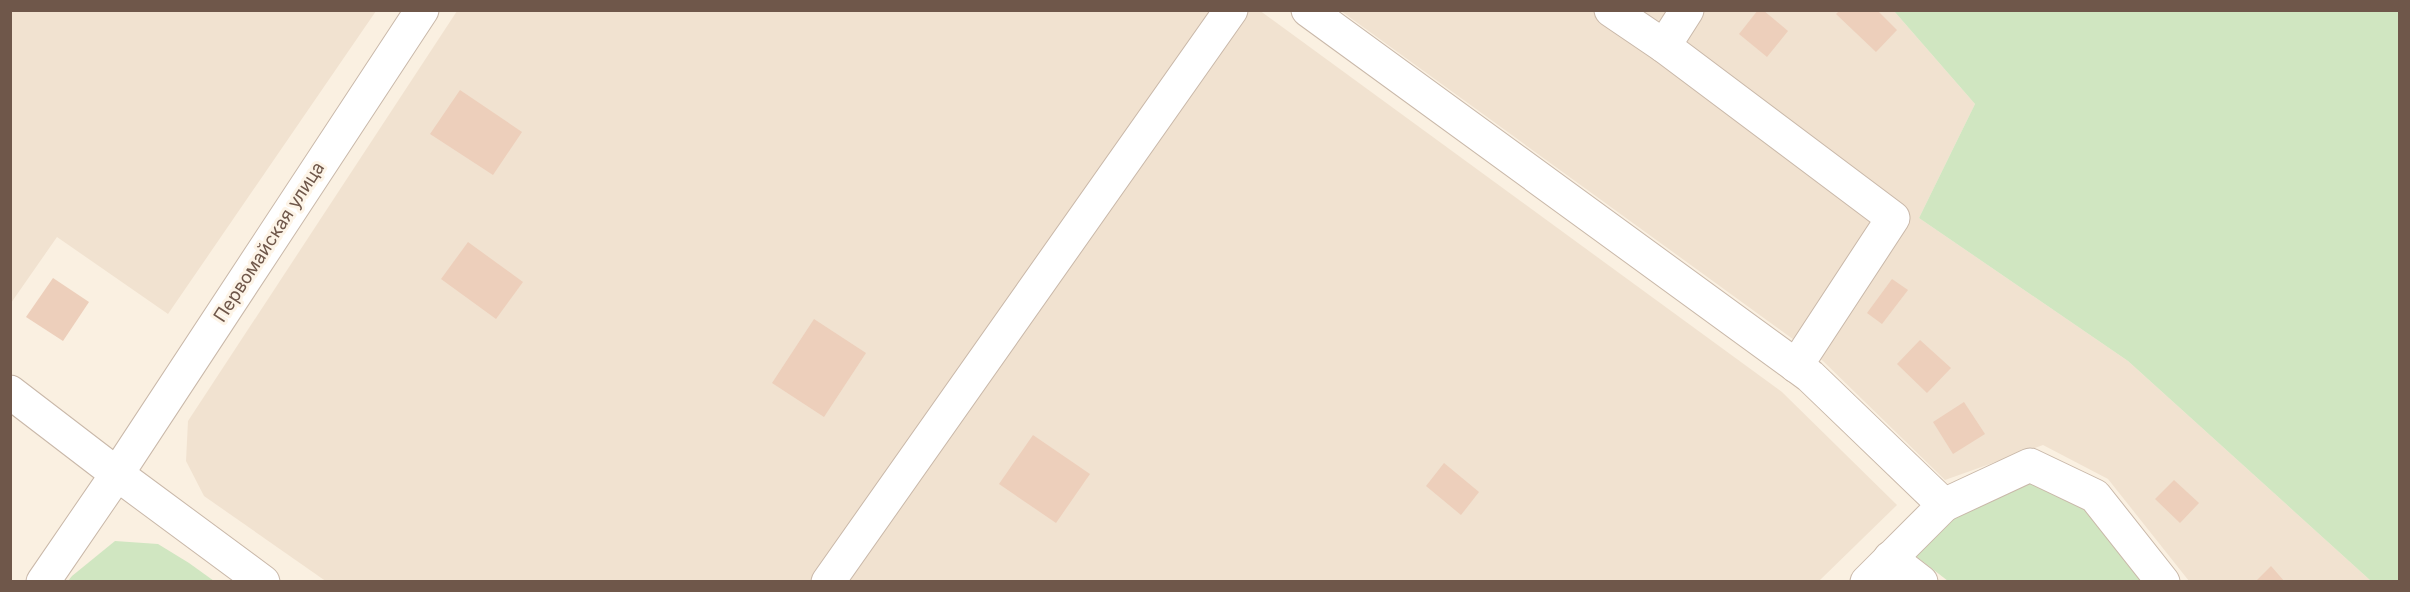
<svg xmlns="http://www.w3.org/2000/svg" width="2410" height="592" font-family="Inter,sans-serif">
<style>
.residential{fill:#f1e2d0}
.green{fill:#d0e6c1}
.building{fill:#edcfbb}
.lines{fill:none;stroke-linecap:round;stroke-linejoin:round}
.minor-casing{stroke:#c9b8a9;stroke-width:35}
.minor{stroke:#fff;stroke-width:33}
.labels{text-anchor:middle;stroke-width:6;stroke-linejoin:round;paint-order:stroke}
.street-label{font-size:18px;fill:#6f574a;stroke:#fdf4e7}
</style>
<rect width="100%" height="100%" fill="#faf0e1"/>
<g class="residential">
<polygon points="11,10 376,10 376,11 168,314 57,237 11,303"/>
<polygon points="1259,10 1782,392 1897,505 1819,581 327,582 204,496 186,461 188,421 457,11"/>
<polygon points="1341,11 1894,11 1975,104 1919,218 2128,361 2371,581 2189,581 2108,479 2043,445 1945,480 1823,361"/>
</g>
<g class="green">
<polygon points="1894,11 2399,11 2399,581 2371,581 2128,361 1919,218 1975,104"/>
<polygon points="2028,481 2088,506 2148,581 1948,581 1913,554 1952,516"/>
<polygon points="115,541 158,544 189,563 214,581 68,581 72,576"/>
</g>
<g class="building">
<polygon points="1758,10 1763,10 1788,31 1767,57 1739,34"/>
<polygon points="1840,10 1877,10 1897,30 1876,52 1836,14"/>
<polygon points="460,90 522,132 493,175 430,134"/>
<polygon points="468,242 523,282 496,319 441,279"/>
<polygon points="53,278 89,302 63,341 26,317"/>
<polygon points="1892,279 1908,290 1882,324 1867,313"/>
<polygon points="814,319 866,353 824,417 772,383"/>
<polygon points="1920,340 1951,368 1927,393 1897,364"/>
<polygon points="1964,402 1985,434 1953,454 1933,422"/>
<polygon points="1033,435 1090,474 1056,523 999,484"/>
<polygon points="1444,463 1479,492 1461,515 1426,486"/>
<polygon points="2174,480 2199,503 2180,523 2155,499"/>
<polygon points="2271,566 2285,582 2255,582"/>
</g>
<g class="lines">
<defs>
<g id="minor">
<polyline points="1308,10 1810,376 1944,505 1867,582"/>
<polyline points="1611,10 1664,46"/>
<polyline points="1687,10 1664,46 1893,218 1796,366"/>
<polyline points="10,392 117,474 263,582"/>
<polyline points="1944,505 2030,465 2095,496 2163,582"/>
<polyline points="1890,558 1921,582"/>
<polyline points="43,582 117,474 422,10"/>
<polyline points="828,582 1231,10"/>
</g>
</defs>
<use href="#minor" class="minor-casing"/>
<use href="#minor" class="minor"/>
</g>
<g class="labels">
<g class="street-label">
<text transform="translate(269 242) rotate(-57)" y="6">Первомайская улица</text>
</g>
</g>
<rect width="2410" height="592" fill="none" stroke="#6f574a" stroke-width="24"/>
</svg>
